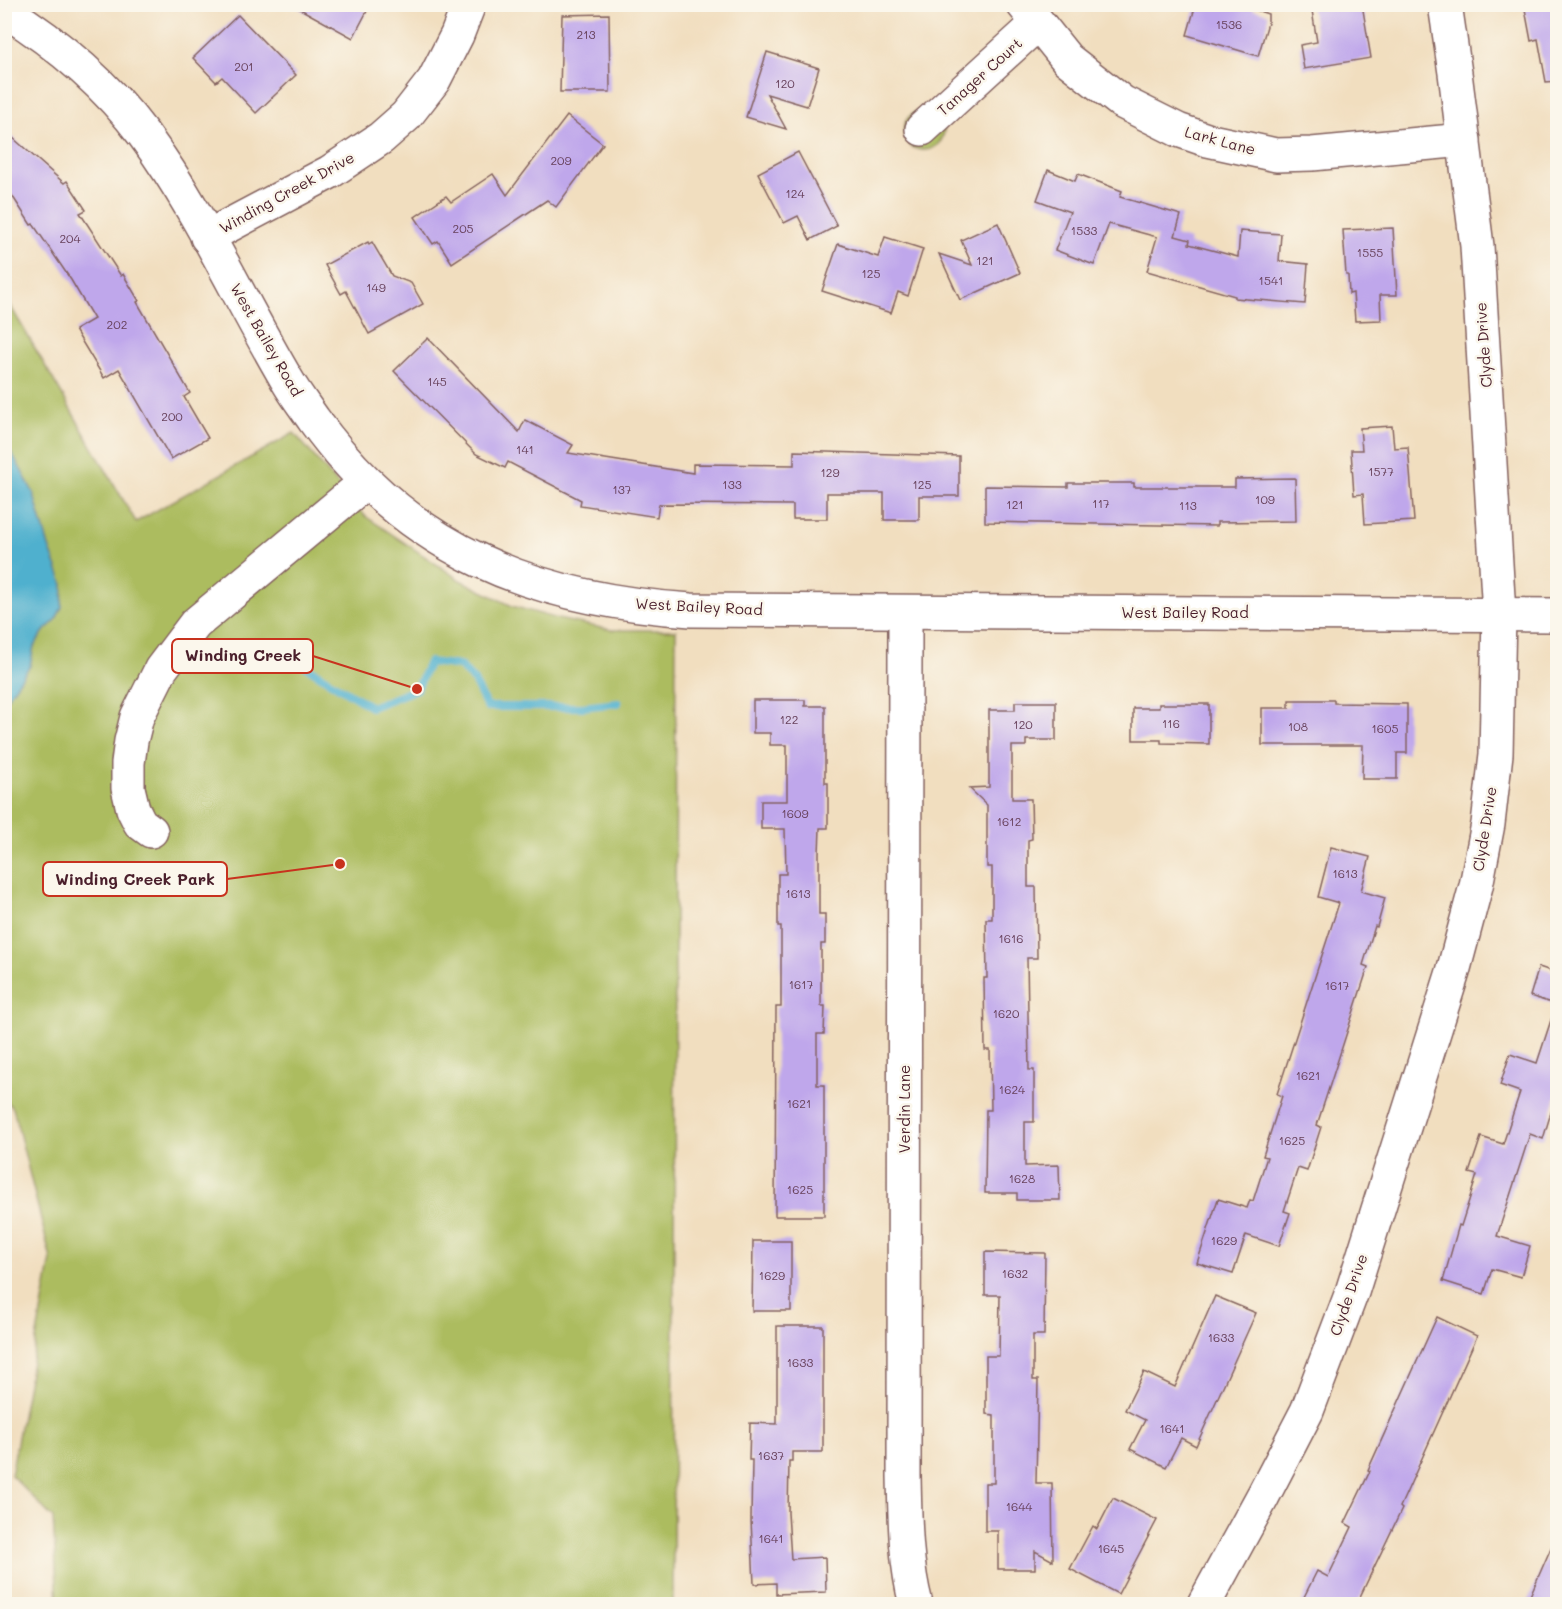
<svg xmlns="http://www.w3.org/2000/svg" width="1562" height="1609" font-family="Mali,sans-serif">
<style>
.green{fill:#acbc5e;stroke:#7b6e44;stroke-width:1.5}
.water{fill:#4fb0ce;stroke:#4c687c;stroke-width:1.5}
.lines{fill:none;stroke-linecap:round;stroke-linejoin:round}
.stream{stroke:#4fb0ce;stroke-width:8}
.building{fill:#bfa7eb}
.minor-casing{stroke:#84625f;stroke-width:36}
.minor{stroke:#fff;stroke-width:33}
.labels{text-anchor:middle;stroke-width:5;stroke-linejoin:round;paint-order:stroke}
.number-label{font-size:12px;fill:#67415b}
.street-label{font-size:15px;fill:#4a1f2b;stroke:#fbf7ec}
.leader{fill:none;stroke:#c8321e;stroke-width:2}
.callout-dot{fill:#c8321e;stroke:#fbf7ec;stroke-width:2}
.callout{fill:#fbf7ec;stroke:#c8321e;stroke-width:2}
.callout-label{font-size:16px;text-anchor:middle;font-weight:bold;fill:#4a1f2b}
</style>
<rect width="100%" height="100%" fill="#fbf7ec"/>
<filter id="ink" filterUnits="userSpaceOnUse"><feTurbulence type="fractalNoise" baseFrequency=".0167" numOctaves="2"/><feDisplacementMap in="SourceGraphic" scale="12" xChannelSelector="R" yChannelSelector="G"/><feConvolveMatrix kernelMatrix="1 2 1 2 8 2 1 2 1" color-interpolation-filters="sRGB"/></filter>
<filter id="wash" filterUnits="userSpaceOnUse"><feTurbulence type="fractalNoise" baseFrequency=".008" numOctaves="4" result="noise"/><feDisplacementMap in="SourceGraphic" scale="24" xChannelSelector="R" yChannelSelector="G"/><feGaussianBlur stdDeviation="1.35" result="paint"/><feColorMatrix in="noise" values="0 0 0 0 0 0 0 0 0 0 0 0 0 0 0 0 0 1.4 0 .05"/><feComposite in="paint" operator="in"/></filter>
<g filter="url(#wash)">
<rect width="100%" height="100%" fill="#f1debf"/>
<g class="green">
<path d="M920,110L944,126C946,160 899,156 904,126C906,118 912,113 920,110Z"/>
<polygon points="4,295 136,522 294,433 365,516 460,580 512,606 558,619 612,630 676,630 673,1604 58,1604 53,1518 11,1475 51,1259 13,1108 4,1099"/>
</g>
<polygon class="water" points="5,446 13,455 33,492 49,547 63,584 62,607 55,621 45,630 34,646 30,666 5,701"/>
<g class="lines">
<polyline class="stream" points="268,660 294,659 371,707 417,689 429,662 460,666 474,681 487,707 582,707 618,703"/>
</g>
<g id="blocks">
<g class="building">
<polygon points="291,4 354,4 367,11 353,38"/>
<polygon points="1196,4 1238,4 1268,14 1268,23 1258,56 1187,35"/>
<polygon points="1311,4 1362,4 1371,58 1304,69 1300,45 1317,42"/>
<polygon points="1557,4 1557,81 1546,82 1538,39 1531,41 1525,9"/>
<polygon points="609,14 610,92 560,92 562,15"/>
<polygon points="238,15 296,75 256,113 222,77 216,82 193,58"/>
<polygon points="767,52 819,68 807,106 767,94 786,129 746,117"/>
<polygon points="567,116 603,144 556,207 547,200 452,263 438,241 433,244 415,217 446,196 451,202 493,174 507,195"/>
<polygon points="4,130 64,183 67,181 86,210 80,213 121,276 123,274 139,301 137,302 190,393 184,397 208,438 171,459 119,369 104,378 75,330 94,319 71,280 33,224 31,225 4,183"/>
<polygon points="798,152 837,226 810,240 798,216 784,223 758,173"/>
<polygon points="1048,170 1075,181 1078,174 1122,191 1120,197 1181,215 1175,236 1190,240 1189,244 1238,257 1240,231 1281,234 1279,261 1308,264 1305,304 1235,298 1235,296 1147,271 1157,237 1109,224 1094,265 1055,250 1070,212 1037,200"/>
<polygon points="998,223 1020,273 960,300 939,254 972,265 961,240"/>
<polygon points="1393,228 1397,295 1380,295 1381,320 1355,321 1353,293 1349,294 1348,275 1346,275 1343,230"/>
<polygon points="885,237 923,249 908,296 898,292 891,313 822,291 838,244 878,257"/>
<polygon points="368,242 369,244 372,242 392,276 411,283 423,304 369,334 346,291 341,294 325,265"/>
<polygon points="428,338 519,432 525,420 573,445 568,453 693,473 693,464 794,465 794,451 959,456 959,496 919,496 919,520 884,520 884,493 827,493 827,519 793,519 793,505 659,504 657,517 580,505 581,500 508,462 505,468 476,454 394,371"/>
<polygon points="1392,426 1394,448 1408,447 1414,521 1365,524 1363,494 1354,495 1351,450 1362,450 1360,428"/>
<polygon points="1295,478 1296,521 1217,522 1217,526 985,522 985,486 1068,487 1068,483 1134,483 1134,487 1235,487 1235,479"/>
<polygon points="753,700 805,700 805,706 825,706 825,783 828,783 828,828 820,828 819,853 819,914 825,914 825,944 821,944 821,1006 825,1006 824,1034 817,1034 817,1085 824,1085 824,1216 775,1216 776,1007 781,1007 781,926 778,926 778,874 786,874 785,829 761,829 761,801 787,801 787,745 770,745 770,733 753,733"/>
<polygon points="1289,700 1334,700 1334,703 1407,704 1407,753 1397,753 1397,779 1362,779 1363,745 1262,745 1262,708 1289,708"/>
<polygon points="1015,702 1056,702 1056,740 1026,740 1026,746 1012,746 1012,799 1031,799 1032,839 1028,840 1028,887 1036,887 1037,958 1027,958 1029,1070 1034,1070 1034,1122 1025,1122 1025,1166 1059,1165 1060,1200 1017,1200 1017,1193 985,1193 986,1110 991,1110 990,1050 985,1050 984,978 987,978 986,919 992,919 992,867 987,867 987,805 969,788 989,787 989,710 1015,710"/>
<polygon points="1159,704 1209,704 1209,744 1161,743 1161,740 1133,740 1133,708 1159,708"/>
<polygon points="1331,847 1370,857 1361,891 1385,898 1377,927 1375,926 1363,965 1368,967 1317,1125 1321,1127 1307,1171 1298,1168 1284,1211 1290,1213 1279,1246 1246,1235 1233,1274 1197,1263 1218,1199 1247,1208 1250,1200 1253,1201 1267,1157 1263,1156 1282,1096 1277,1094 1339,903 1318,897"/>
<polygon points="1539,967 1557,973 1557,1005 1530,996"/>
<polygon points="1553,1014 1557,1015 1557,1093 1543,1139 1530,1134 1497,1236 1530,1246 1521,1277 1492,1269 1484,1294 1443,1281 1459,1225 1461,1226 1477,1175 1469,1173 1481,1137 1503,1144 1520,1092 1500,1085 1510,1054 1537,1063"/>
<polygon points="753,1241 791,1241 791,1311 752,1311"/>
<polygon points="985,1252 1045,1253 1044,1335 1033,1335 1033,1380 1038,1380 1036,1483 1052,1483 1053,1561 1035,1551 1035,1569 998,1569 998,1531 985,1531 985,1483 994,1483 994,1415 986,1414 986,1356 999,1356 1000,1295 985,1295"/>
<polygon points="1215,1296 1256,1313 1196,1446 1181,1438 1166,1467 1130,1449 1145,1420 1125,1410 1144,1372 1175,1387"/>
<polygon points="1437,1317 1477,1336 1400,1507 1402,1509 1356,1605 1300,1605 1317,1571 1328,1577 1352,1527 1345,1523 1370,1471 1368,1470"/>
<polygon points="777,1326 823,1326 823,1452 792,1452 792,1461 789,1461 788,1513 791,1559 825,1557 826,1592 776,1594 776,1583 754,1584 751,1520 752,1460 749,1460 750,1423 777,1424"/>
<polygon points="1113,1498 1157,1520 1118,1594 1070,1569 1093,1526 1097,1529"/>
<polygon points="1557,1534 1557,1605 1526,1605"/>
</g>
</g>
</g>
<g filter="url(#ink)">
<use href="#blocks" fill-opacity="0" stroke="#84625f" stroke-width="1.5"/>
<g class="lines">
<defs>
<g id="minor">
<polyline points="1023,4 1067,59 1122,102 1178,130 1207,140 1276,155 1312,154 1464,140"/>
<path d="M4,10C57,43 106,84 144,135C200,211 239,299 287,380C295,394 305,407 314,420C408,551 535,600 691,610L1558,615"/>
<polyline points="922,129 1037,24"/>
<polyline points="207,237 330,172 381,138 406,116 434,80 457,35 469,4"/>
<path d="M905,612L904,1476C905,1520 905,1562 916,1604"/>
<polyline points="151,831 140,823 133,809 128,788 128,763 131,741 137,717 161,669 195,624 366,482"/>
<polyline points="1204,1604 1263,1496 1307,1411 1352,1292 1453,972 1476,886 1488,824 1496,754 1499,614 1477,246 1455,73 1445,4"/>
</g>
</defs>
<use href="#minor" class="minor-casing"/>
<use href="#minor" class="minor"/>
</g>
</g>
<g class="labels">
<g class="number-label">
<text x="1229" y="29">1536</text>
<text x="586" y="39">213</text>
<text x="244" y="71">201</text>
<text x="785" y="88">120</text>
<text x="561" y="165">209</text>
<text x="795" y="198">124</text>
<text x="463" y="233">205</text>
<text x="1084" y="235">1533</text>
<text x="70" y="243">204</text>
<text x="1370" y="257">1555</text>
<text x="985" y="265">121</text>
<text x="871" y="278">125</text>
<text x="1271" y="285">1541</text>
<text x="376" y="292">149</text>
<text x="117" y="329">202</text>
<text x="437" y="386">145</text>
<text x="172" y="421">200</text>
<text x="525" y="454">141</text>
<text x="1381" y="476">1577</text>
<text x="830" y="477">129</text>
<text x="732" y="489">133</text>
<text x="922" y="489">125</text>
<text x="622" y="494">137</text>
<text x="1265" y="504">109</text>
<text x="1101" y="508">117</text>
<text x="1015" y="509">121</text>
<text x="1188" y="510">113</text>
<text x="789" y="724">122</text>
<text x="1171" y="728">116</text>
<text x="1023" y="729">120</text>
<text x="1298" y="731">108</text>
<text x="1385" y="733">1605</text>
<text x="795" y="818">1609</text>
<text x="1009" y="826">1612</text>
<text x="1345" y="878">1613</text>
<text x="798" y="898">1613</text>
<text x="1011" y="943">1616</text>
<text x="801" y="989">1617</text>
<text x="1337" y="990">1617</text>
<text x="1006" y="1018">1620</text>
<text x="1308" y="1080">1621</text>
<text x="1012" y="1094">1624</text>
<text x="799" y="1108">1621</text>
<text x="1292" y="1145">1625</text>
<text x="1022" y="1183">1628</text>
<text x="800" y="1194">1625</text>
<text x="1224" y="1245">1629</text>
<text x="1015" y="1278">1632</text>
<text x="772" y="1280">1629</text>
<text x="1221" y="1342">1633</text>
<text x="800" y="1367">1633</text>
<text x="1172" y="1433">1641</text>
<text x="771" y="1460">1637</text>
<text x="1019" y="1511">1644</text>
<text x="771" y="1543">1641</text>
<text x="1111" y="1553">1645</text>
</g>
<g class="street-label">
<text transform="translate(980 77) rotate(-42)" y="5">Tanager Court</text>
<text transform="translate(1220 141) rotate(15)" y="5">Lark Lane</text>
<text transform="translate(287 193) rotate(-29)" y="5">Winding Creek Drive</text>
<text transform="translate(266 340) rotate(60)" y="5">West Bailey Road</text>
<text transform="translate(1484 345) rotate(-94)" y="5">Clyde Drive</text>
<text transform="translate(699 607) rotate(3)" y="5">West Bailey Road</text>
<text x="1185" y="618">West Bailey Road</text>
<text transform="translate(1485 829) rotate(-81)" y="5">Clyde Drive</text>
<text transform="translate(905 1109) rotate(-90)" y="5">Verdin Lane</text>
<text transform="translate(1349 1295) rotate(-71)" y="5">Clyde Drive</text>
</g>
</g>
<path class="leader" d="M417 689L313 656M340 864L227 879"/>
<g class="callout-dot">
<circle cx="417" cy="689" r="6"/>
<circle cx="340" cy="864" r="6"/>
</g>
<g class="callout">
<rect x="172" y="639" width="141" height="34" rx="6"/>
<rect x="43" y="862" width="184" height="34" rx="6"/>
</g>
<g class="callout-label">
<text x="243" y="661">Winding Creek</text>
<text x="135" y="885">Winding Creek Park</text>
</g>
<rect width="1562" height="1609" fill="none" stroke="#fbf7ec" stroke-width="24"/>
</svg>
